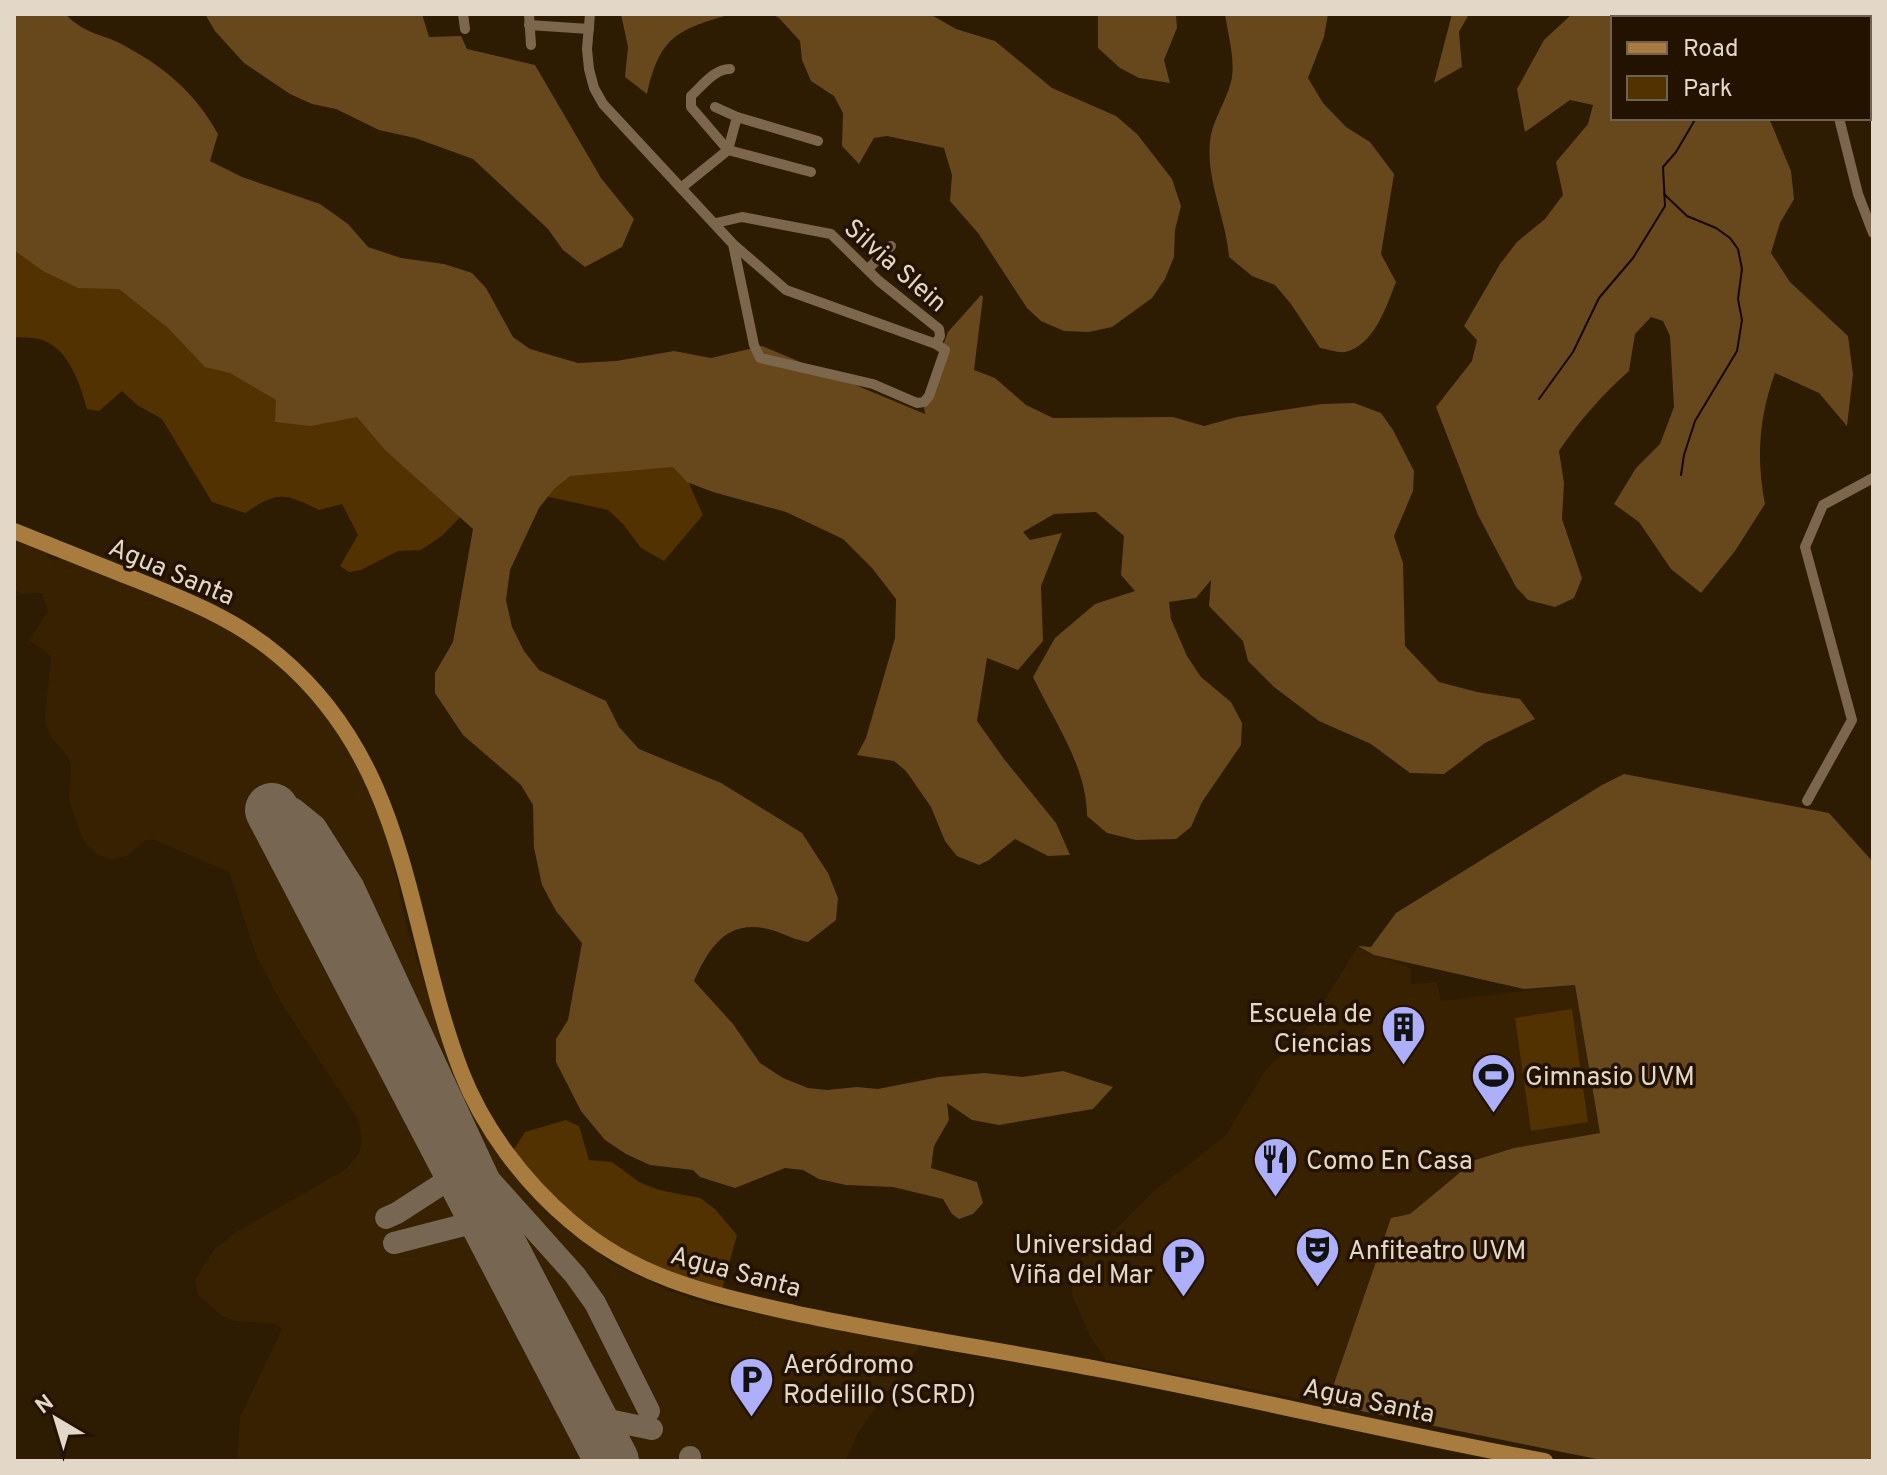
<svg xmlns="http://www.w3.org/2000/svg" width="1887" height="1475" font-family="Overpass,sans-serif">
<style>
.built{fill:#372100}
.green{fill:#513200}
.forest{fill:#67481d}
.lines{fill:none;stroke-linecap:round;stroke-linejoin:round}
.stream{stroke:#170700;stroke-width:2}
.taxiway{stroke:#776752;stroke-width:22}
.runway{stroke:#776752;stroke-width:54}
.street{stroke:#7d674c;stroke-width:10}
.primary{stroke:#a87c3e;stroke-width:16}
.labels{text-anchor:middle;stroke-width:7;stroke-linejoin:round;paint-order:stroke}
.street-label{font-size:26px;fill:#e3d7c8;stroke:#231200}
.poi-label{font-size:26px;fill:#e3d7c8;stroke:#231200;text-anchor:start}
</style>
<rect width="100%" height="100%" fill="#2d1b02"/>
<g class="built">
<polygon points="14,541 47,553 48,558 55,561 62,558 204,616 245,639 283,669 321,709 351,754 369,790 390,847 407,928 450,1063 470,1106 497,1153 525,1190 553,1218 611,1263 674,1293 712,1305 921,1344 858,1433 845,1461 237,1461 240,1417 282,1329 275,1324 234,1321 220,1315 198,1295 195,1280 215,1248 238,1231 346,1169 359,1153 362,1142 358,1119 285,1009 257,958 229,872 152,839 146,840 127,856 111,860 96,854 83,840 69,800 71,766 68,757 51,737 46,726 45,717 51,656 29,640 48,611 42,593 20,594 16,590"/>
<polygon points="1358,946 1374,955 1411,968 1411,984 1437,982 1441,1001 1575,985 1600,1133 1514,1148 1475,1159 1410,1214 1391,1218 1327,1404 1106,1360 1090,1336 1072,1295 1074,1262 1093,1251 1154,1191 1225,1136 1267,1068 1304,1033"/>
</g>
<g class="green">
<path d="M14,169L686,459L690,486L703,515L664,561L641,548L623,524L608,510L503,487L465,512L443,535L421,550L398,551L361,570L349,572L340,566L358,535L342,504L319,510C284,493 278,491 245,513L212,502L162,419L137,405L122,391L99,411L87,409C80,384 68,346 39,339C31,337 22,338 14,337Z"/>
<polygon points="1572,1009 1588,1122 1531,1131 1515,1018"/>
<polygon points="566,1120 579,1126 589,1160 612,1162 639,1182 659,1190 700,1198 715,1209 737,1235 722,1290 673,1276 596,1234 530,1175 513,1151 525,1132"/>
</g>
<g class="forest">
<path d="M14,14H65C89,37 100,32 125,46C166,68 195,93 218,134L210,161L242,177L320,204L348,224L368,247L401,258L444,264L472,273L486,288L513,337L530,349L578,363L616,361L674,351L711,358L762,346L925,414L923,399L948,332L981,295L983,297L974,370L995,378L1026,405L1053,418L1173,417L1204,426L1237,417L1322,404L1354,403L1381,413L1393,430L1414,471L1413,491L1394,536L1403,563L1405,646L1439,682L1477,692L1520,699L1535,719L1485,743L1444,774L1410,773L1371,744L1319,721L1274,687L1248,661L1243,641L1209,606L1211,580L1196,598L1169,602L1171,619L1187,656L1201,677L1231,702L1242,723L1241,745L1202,802L1191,827L1176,839L1136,840L1107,833L1087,816C1087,767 1054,721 1033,677L1055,638L1095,604L1135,591L1121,575L1124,536L1096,512L1054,514L1023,532L1030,540L1062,533L1041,586L1043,641L1018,670L987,658L977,721L1004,759L1056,823L1070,855L1048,856L1015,839L989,860L979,865L957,856L945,841L931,807L906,771L894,761L857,755L866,738L895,638L896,599L872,568L843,539L786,512L713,492L687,482L673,467L570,476L554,489L539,508L510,570L506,600L512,627L524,651L539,670L606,701L619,727L639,749L721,783L802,833L828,873L838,898L836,920L808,942C795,940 784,934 772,930C728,917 709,947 694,981L733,1024L760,1063L783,1078L808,1088L827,1090L857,1087L878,1089L939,1077L984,1073L1022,1077L1063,1071L1113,1087L1093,1109L999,1125L972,1120L947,1103L949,1120L934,1146L931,1168L977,1182L983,1203L973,1214L959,1219L952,1214L943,1199L893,1187L846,1185L819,1179L803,1170L785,1168L735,1188L700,1177L693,1170L650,1165L626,1154L605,1140L581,1111L556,1062V1039L568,1020L582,943L556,911L542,885L534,848L533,805L521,785L463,735L435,693V673L453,642L473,529L385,450L357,417L311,426L275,422L276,400L230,373L205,367L168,328L119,289L78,288L43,271L14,250Z"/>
<polygon points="205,14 422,14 429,37 461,36 467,49 535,65 601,178 634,219 622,247 585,267 563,250 548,229 473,159 415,138 379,130 336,109 312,104 290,94 244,63 215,31"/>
<path d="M621,14H731C677,30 660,36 647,94L625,77L628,47Z"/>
<polygon points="772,14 930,14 956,29 995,41 1052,88 1116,116 1137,134 1172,179 1181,206 1175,230 1174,257 1165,279 1152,298 1112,327 1089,332 1064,331 1041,321 1027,308 978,233 950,201 952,175 944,148 887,136 874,138 859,164 842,146 843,113 834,96 811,81 802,60 800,41 779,18"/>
<polygon points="1098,14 1176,14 1177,28 1164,60 1170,83 1139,78 1120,68 1098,48"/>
<path d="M1225,14H1328L1324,37L1308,78L1323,103L1346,127L1370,142L1394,174L1381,254L1396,282C1387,305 1374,346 1345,352C1338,353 1327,349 1320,348L1291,304L1275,285L1252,276L1229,257C1226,218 1206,181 1210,141C1212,121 1226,102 1231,82C1236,61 1228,35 1225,14Z"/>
<polygon points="1452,14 1469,14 1459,32 1462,67 1434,83"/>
<path d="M1572,14H1748V18H1613V118H1769L1791,171L1794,199L1780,223L1771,253L1790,282L1848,336L1853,374L1847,426L1819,393L1775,373C1759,417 1756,458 1765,504L1735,551L1701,593L1671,569L1639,522L1614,504L1636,468L1660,444L1674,407L1670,336L1663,321L1651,317L1635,334L1629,371C1603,394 1579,421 1559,451L1564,483L1562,519L1582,578L1574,598L1555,607L1528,600L1516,587L1478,515L1436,407L1472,361L1477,340L1464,326L1500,264L1517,242L1545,219L1563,195L1556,162L1588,124L1593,105L1570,100L1525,132L1517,89L1544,40Z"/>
<polygon points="1624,774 1829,813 1873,862 1873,1461 1606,1461 1327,1404 1391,1218 1410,1214 1475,1160 1514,1148 1600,1133 1575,985 1524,989 1374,955 1358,946 1371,947 1396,913 1602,785"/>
</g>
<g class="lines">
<g class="stream">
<polyline points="1704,14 1711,18"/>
<polyline points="1664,194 1687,216 1716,228 1730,238 1738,249 1742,269 1738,299 1742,320 1737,351 1695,421 1684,455 1681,475"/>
<polyline points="1539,399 1573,352 1599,298 1633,258 1665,206 1663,167 1676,152 1696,118"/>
</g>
<g class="taxiway">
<polyline points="272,810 294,809 315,826 353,886 489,1179 575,1275 595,1303 649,1411"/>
<polyline points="386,1218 397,1213 462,1171"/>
<polyline points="394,1243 487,1219"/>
<polyline points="589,1416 652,1429"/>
<polyline points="690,1461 690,1457"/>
</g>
<polyline class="runway" points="272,810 612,1461"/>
<g class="street">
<polyline points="463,14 465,29"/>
<polyline points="529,14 531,45"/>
<polyline points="590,14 587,49 589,69 594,88 603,104 733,244 786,290 936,344 945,350 929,396 924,402 917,403 873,384 760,358 754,345 733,244"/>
<polyline points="1787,18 1792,14"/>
<polyline points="529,25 589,29"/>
<path d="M730,69C714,69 702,86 691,96V107L728,150L811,172"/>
<polyline points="715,107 737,117 818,141"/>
<polyline points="1839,118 1858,194 1873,233"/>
<polyline points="681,188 728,150 737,117"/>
<polyline points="716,223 742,217 831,234 879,281 939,329 940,336 936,344"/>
<polyline points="868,269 891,246"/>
<polyline points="1807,801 1852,720 1805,547 1823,505 1873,478"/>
</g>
<path class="primary" d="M14,531C51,546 87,560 124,575C179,597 233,617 279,656C411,767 405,924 461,1071C483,1128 524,1182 570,1221C637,1279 710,1294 794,1313C896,1335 1000,1350 1103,1370C1251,1398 1397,1434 1545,1461"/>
</g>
<defs>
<symbol id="building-pin" viewBox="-11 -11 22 30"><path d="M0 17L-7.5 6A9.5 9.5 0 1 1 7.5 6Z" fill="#adaffb" stroke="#231200"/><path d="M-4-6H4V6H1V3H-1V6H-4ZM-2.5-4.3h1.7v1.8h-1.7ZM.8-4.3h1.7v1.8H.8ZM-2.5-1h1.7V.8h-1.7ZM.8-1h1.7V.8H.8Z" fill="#111"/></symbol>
<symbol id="stadium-pin" viewBox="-11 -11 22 30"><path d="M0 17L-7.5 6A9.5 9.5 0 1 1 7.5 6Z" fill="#adaffb" stroke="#231200"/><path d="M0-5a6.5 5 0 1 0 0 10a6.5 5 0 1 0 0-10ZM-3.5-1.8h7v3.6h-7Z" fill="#111"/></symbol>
<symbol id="restaurant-pin" viewBox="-11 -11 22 30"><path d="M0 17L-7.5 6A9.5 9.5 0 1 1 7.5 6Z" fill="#adaffb" stroke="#231200"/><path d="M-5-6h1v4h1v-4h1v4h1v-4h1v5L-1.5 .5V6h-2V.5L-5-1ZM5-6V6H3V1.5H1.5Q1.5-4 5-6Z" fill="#111"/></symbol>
<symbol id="theatre-pin" viewBox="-11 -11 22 30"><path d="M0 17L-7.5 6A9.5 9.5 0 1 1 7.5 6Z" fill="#adaffb" stroke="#231200"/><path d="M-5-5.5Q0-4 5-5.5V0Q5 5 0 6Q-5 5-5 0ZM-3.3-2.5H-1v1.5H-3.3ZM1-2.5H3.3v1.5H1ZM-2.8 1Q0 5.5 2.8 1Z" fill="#111"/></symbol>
<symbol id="parking-pin" viewBox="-11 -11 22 30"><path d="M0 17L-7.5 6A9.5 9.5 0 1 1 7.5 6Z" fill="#adaffb" stroke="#231200"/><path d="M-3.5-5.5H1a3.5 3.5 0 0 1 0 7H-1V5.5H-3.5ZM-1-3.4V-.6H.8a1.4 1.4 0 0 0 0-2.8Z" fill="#111"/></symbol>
</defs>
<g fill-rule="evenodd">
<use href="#building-pin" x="1378" y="1002" width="51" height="69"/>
<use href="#stadium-pin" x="1468" y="1050" width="51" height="69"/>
<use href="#restaurant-pin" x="1250" y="1134" width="51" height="69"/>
<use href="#theatre-pin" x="1292" y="1224" width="51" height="69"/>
<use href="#parking-pin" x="1158" y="1234" width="51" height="69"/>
<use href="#parking-pin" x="726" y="1354" width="51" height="69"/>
</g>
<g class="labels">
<g class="street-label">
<text transform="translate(896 265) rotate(41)" y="9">Silvia Slein</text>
<text transform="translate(172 571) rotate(23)" y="9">Agua Santa</text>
<text transform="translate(736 1271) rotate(15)" y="9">Agua Santa</text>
<text transform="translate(1369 1400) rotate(12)" y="9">Agua Santa</text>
</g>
<g class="poi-label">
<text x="1372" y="1022" text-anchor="end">Escuela de<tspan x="1372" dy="30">Ciencias</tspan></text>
<text x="1525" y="1085">Gimnasio UVM</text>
<text x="1306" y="1169">Como En Casa</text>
<text x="1153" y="1253" text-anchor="end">Universidad<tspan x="1153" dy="30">Viña del Mar</tspan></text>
<text x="1348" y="1259">Anfiteatro UVM</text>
<text x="783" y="1373">Aeródromo<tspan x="783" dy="30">Rodelillo (SCRD)</tspan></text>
</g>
</g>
<rect width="1887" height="1475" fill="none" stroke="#e3d7c8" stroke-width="32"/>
<rect x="1611" y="16" width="260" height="104" fill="#231200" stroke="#706150" stroke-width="2"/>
<rect x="1627" y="42" width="40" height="12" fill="#a87c3e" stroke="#706150" stroke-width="2"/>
<text x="1683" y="56" font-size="24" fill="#e3d7c8">Road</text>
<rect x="1627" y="76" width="40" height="24" fill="#513200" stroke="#706150" stroke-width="2"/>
<text x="1683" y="96" font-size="24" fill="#e3d7c8">Park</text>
<g transform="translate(56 1419) rotate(322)" stroke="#231200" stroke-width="6" paint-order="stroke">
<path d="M0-6L14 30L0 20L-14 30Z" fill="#e3d7c8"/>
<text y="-12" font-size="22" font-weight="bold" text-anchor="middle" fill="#e3d7c8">N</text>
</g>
</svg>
